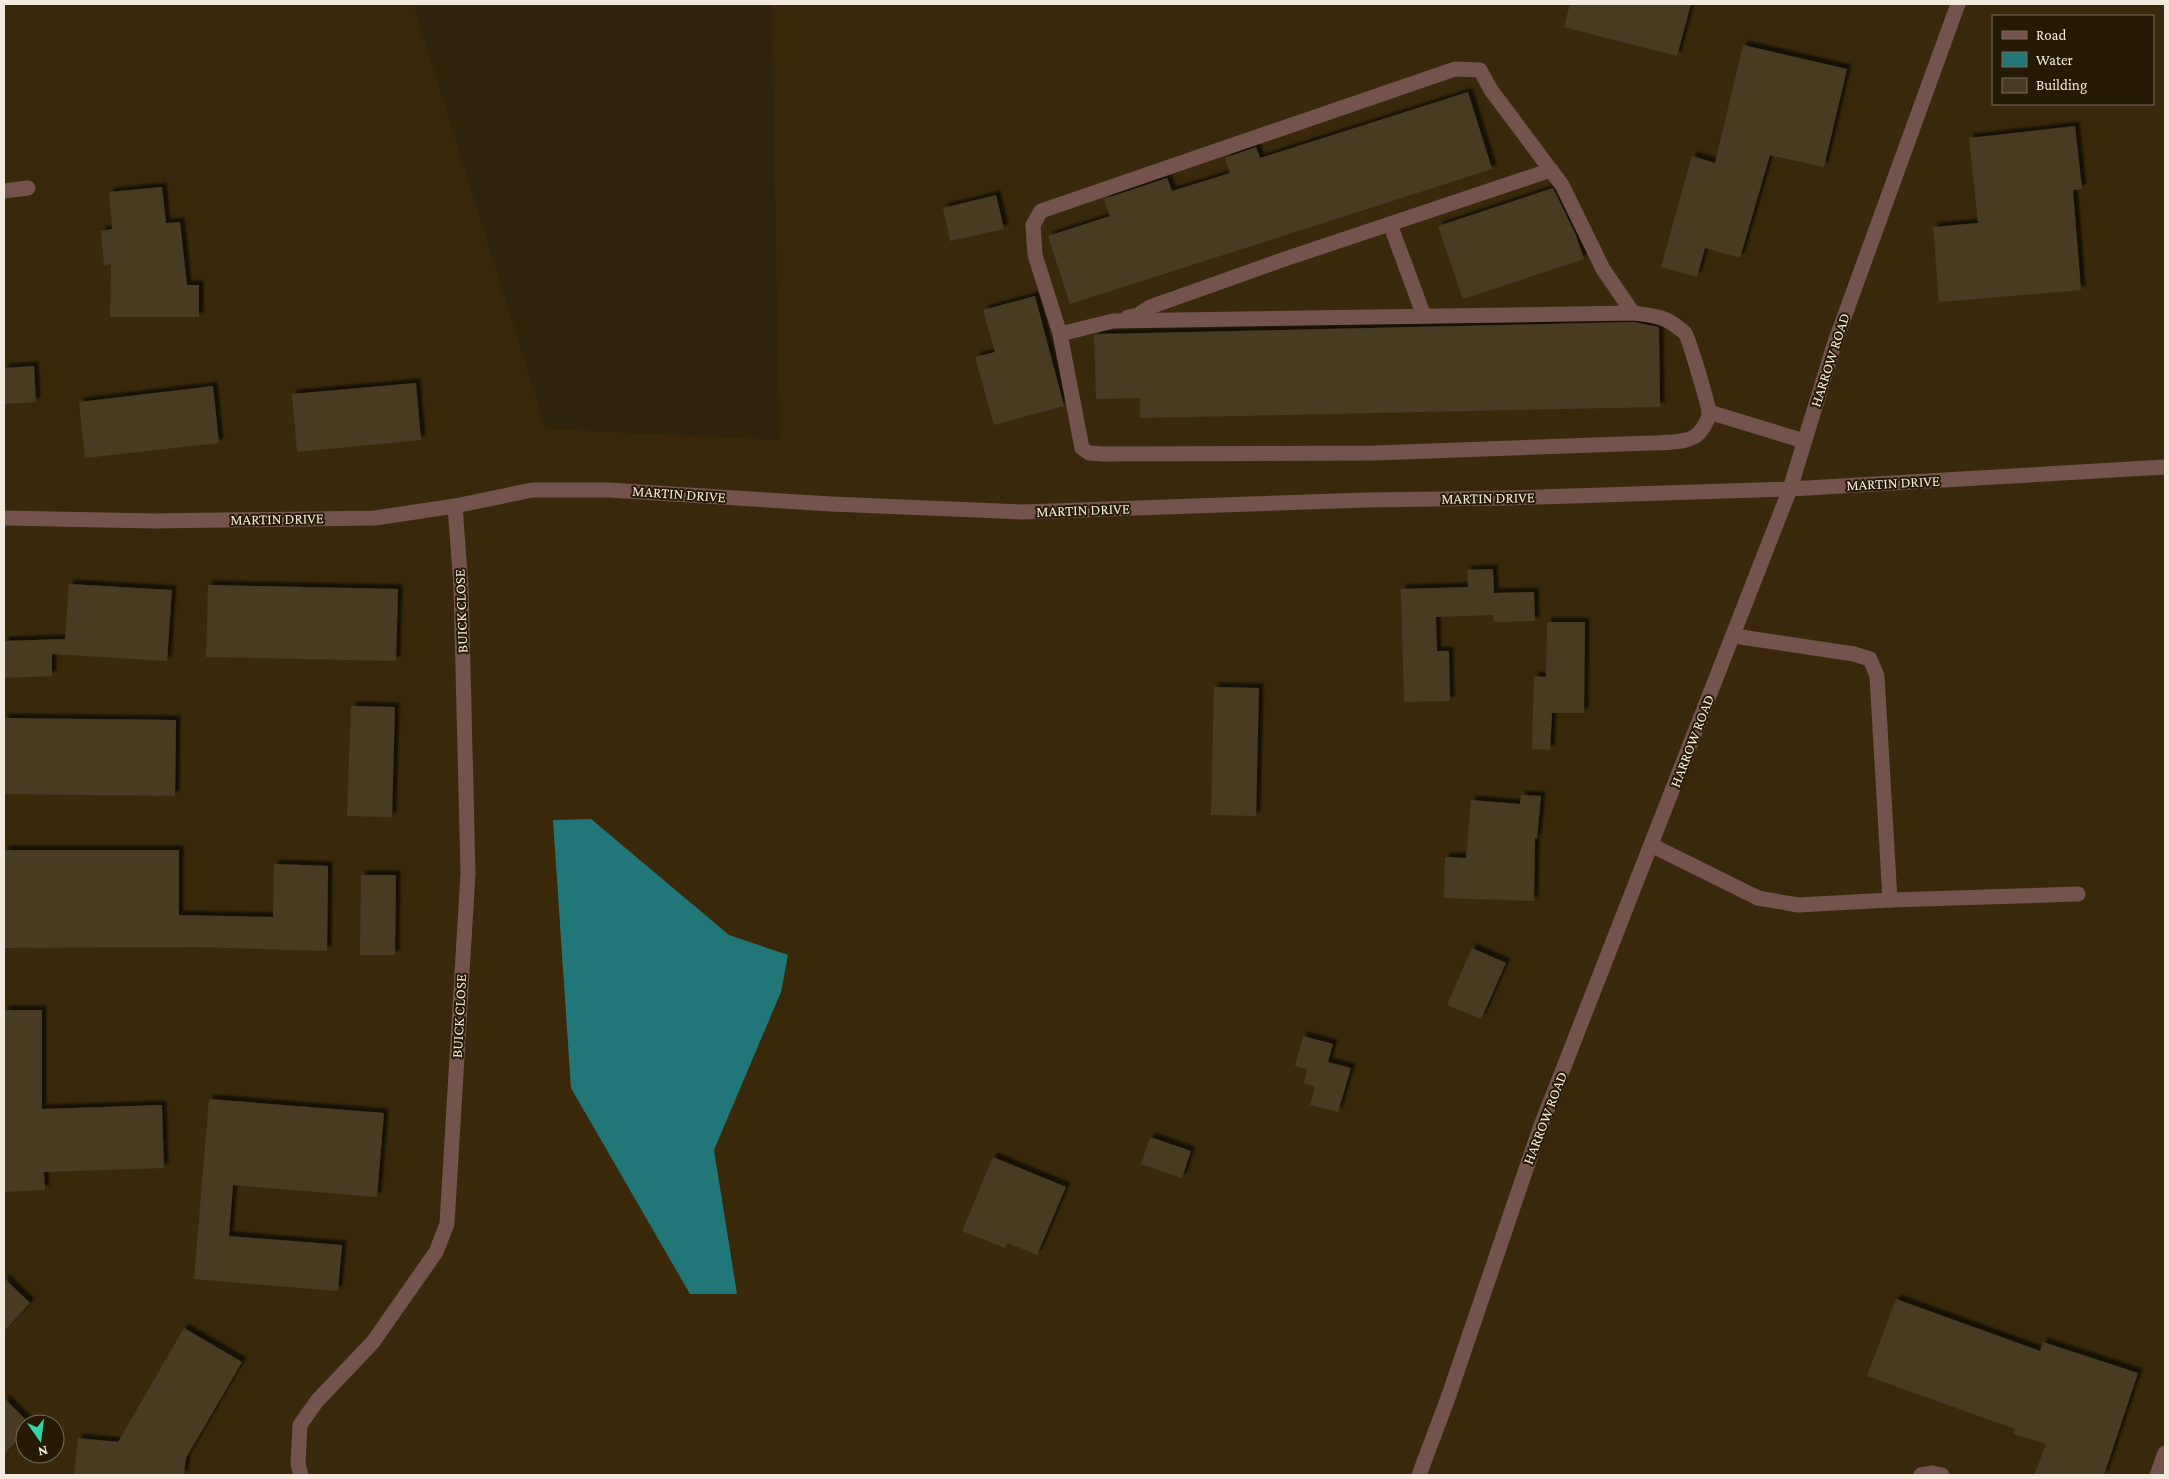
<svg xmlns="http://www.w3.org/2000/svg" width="2169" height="1479" font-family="'Crimson Pro',serif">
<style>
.built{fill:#39290a;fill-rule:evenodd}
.water{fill:#217778}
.building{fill:#483b24;filter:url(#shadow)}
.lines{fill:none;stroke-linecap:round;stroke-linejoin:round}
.minor{stroke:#73534b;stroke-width:15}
.labels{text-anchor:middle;stroke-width:4;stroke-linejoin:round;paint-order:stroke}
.street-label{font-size:15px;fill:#f3eadd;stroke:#261a04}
</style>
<defs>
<filter id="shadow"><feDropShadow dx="4.5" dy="-4.5" stdDeviation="1" flood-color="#0009"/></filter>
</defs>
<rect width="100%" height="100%" fill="#30240d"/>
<path class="built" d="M4,4H415V10L546,429L780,440L771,4H2165V1475H4ZM1993,16H2153V104H1993ZM25,1424H55V1454H25Z"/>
<polygon class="water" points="591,819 729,935 788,955 781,992 714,1150 737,1294 690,1294 571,1088 553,820"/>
<g class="building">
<polygon points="1570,4 1691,4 1677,56 1564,27"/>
<polygon points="1743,45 1847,69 1824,167 1770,155 1740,258 1705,248 1697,277 1661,267 1692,156 1715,163"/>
<polygon points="1468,92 1492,169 1070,304 1048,236 1110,216 1104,199 1167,178 1172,191 1230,173 1225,158 1256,147 1260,158"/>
<polygon points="2075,126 2082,189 2073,190 2081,290 1939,302 1933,227 1978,223 1969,138"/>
<polygon points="162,187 166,223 180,222 187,285 199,285 199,317 110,317 111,264 104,265 101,231 112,229 109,192"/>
<polygon points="1553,188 1575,233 1584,259 1463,299 1438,226"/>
<polygon points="996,195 1004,229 950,241 943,208"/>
<polygon points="1035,296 1064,406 994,425 975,357 995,352 983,310"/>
<polygon points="1633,322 1659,327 1660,407 1140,418 1140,398 1096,399 1094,335 1100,334"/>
<polygon points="34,366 36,402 4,404 4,368"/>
<polygon points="416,383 421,440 297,452 292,394"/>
<polygon points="213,386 219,443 85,458 79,402"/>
<polygon points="1493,569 1494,593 1534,592 1535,621 1494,622 1493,615 1436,617 1437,651 1449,651 1450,701 1404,702 1401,589 1468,587 1467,570"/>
<polygon points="69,584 172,590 167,661 52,654 52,676 4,678 4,641 65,639"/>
<polygon points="208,585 398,589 396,661 206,657"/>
<polygon points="1547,622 1585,622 1584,713 1552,713 1550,750 1532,749 1534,676 1546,677"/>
<polygon points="1214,687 1259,688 1256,816 1211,815"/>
<polygon points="351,706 395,707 392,817 347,816"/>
<polygon points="4,718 176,720 175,796 4,794"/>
<polygon points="1521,795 1541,796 1537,839 1535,838 1534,901 1444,898 1445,857 1466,858 1471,800 1520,804"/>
<polygon points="4,850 179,850 179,915 273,917 274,864 328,866 327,951 196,947 4,948"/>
<polygon points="361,875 396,875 395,955 360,955"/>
<polygon points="1472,948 1506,963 1481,1019 1447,1005"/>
<polygon points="4,1010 42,1010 42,1109 162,1105 164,1168 44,1172 45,1190 4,1192"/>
<polygon points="1303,1036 1333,1044 1328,1062 1351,1068 1338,1112 1310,1105 1315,1087 1304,1083 1307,1069 1295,1066"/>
<polygon points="209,1099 384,1113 377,1197 233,1185 229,1236 342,1245 338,1291 194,1279"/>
<polygon points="1150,1137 1191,1151 1182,1178 1141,1164"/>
<polygon points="993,1157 1066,1187 1037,1255 1008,1243 1005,1248 962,1231"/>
<polygon points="4,1278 30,1303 4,1331"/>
<polygon points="1896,1299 2040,1351 2043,1342 2138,1373 2104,1475 2034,1475 2046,1444 2013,1434 2015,1429 1867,1376"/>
<polygon points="184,1328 242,1362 186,1458 184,1475 74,1475 78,1438 118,1442"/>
<polygon points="4,1398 30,1424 25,1424 25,1433 4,1454"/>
</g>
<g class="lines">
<g class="minor">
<polyline points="4,191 28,188"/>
<polyline points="1390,224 1424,316"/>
<polyline points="1128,317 1138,315 1150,307 1285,259 1551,170"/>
<path d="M1060,334L1113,321L1633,313C1656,316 1666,316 1685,333C1688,336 1709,406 1709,413C1709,419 1703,428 1699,433C1689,444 1665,442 1651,443L1375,453L1103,454L1089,453L1082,448L1060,334L1035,255L1033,225L1041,211L1455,69L1480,70L1491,90L1562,185L1603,269L1633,313"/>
<polyline points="1709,412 1804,441"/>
<polyline points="4,518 154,521 375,518 455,506 532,490 609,490 831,504 1023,512 1366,500 1506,498 1790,489 2165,467"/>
<polyline points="1651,845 1758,898 1798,905 1890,900 1877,676 1870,659 1854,654 1734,636"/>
<polyline points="1890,900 2078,894"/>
<polyline points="301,1475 298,1464 300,1425 317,1401 373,1342 436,1252 447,1224 468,873 461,587 455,506"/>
<polyline points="1419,1475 1448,1398 1540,1128 1790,489 1834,345 1958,4"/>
<polyline points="1921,1475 1932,1473 1942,1475"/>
<polyline points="2157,1475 2165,1453"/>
</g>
</g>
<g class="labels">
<g class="street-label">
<text transform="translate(1830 360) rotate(-72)" y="5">HARROW ROAD</text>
<text transform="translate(1893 483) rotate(-3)" y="5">MARTIN DRIVE</text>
<text transform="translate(679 494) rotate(4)" y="5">MARTIN DRIVE</text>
<text transform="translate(1488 498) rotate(-1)" y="5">MARTIN DRIVE</text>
<text transform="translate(1083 510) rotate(-2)" y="5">MARTIN DRIVE</text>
<text transform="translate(277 519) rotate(-1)" y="5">MARTIN DRIVE</text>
<text transform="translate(461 611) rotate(-92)" y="5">BUICK CLOSE</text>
<text transform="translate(1692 741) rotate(-69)" y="5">HARROW ROAD</text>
<text transform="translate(459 1016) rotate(-87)" y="5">BUICK CLOSE</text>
<text transform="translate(1545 1118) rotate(-69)" y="5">HARROW ROAD</text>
</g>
</g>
<rect width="2169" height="1479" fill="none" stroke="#f3eadd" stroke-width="10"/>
<rect x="1992" y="15" width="162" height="90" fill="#261a04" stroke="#786d5b"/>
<rect x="2002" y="31" width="25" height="8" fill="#73534b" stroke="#786d5b"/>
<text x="2036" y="40" font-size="15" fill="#f3eadd">Road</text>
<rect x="2002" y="52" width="25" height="15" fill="#217778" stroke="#786d5b"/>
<text x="2036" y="65" font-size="15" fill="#f3eadd">Water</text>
<rect x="2002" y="78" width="25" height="15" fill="#483b24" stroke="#786d5b"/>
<text x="2036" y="90" font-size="15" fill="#f3eadd">Building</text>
<g transform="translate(40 1439) rotate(166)"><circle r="24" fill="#261a04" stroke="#786d5b"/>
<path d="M0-4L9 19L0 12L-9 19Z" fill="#34d4a8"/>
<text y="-8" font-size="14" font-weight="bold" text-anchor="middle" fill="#f3eadd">N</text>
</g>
</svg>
